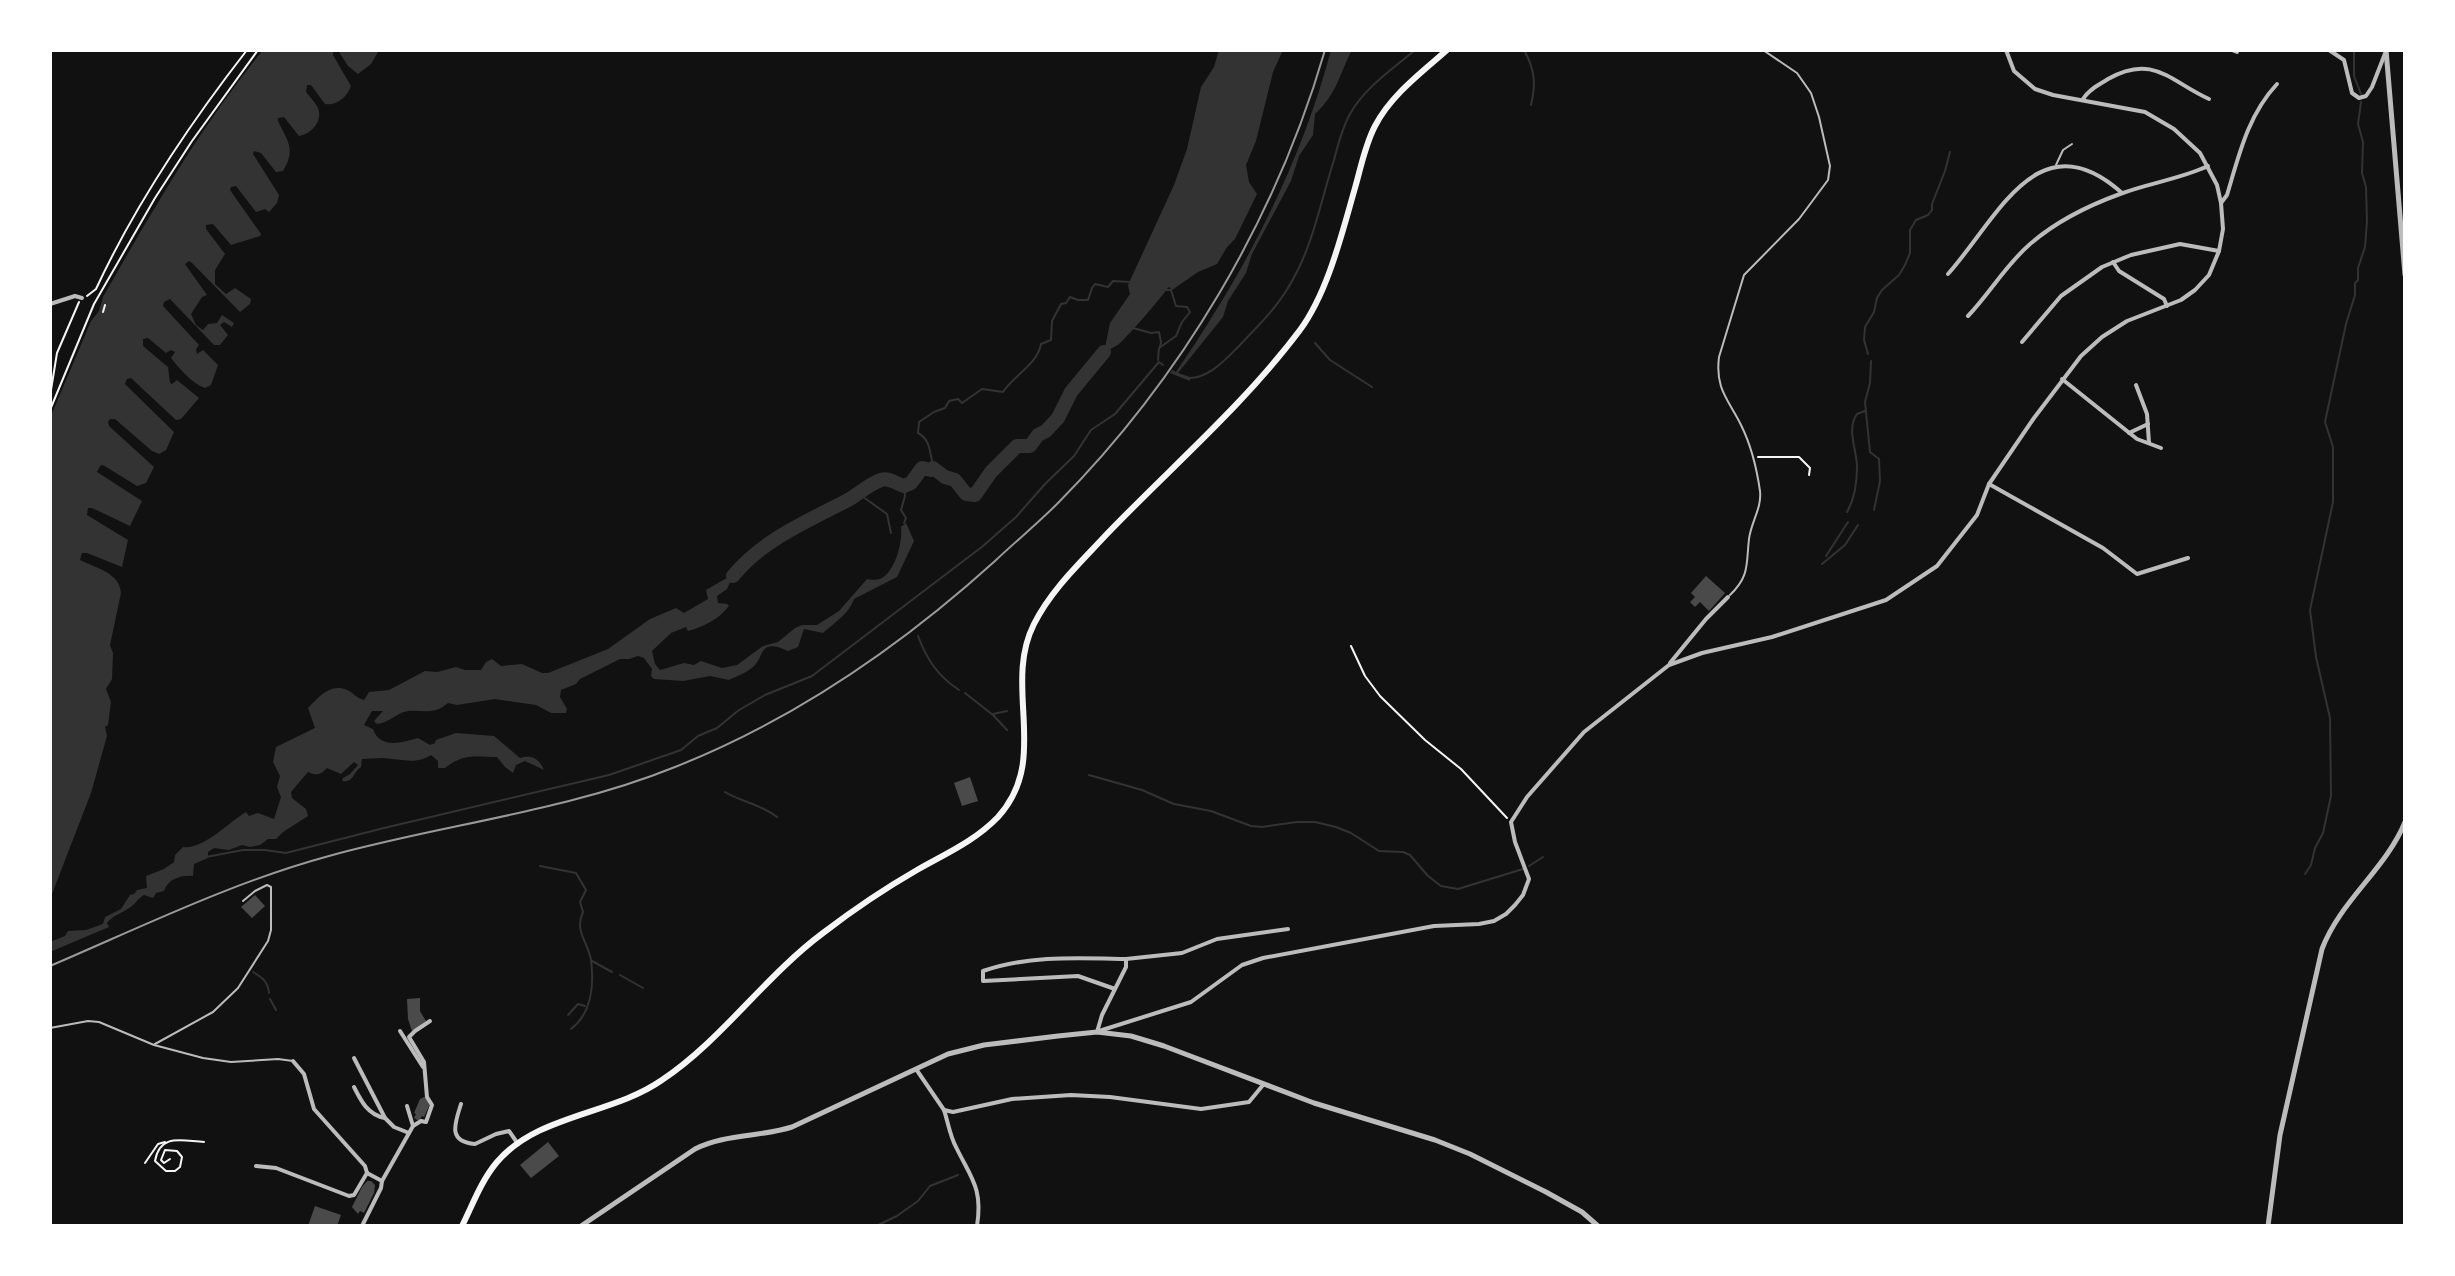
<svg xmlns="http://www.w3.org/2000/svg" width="2455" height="1276" font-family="Poppins,sans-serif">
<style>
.water{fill:#333}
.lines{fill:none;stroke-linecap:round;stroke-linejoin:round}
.stream{stroke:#333;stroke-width:2}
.river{stroke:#333;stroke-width:14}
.building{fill:#4a4a4a}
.path{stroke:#f5f5f5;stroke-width:2}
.service{stroke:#bcbcbc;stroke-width:2}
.minor{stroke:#bcbcbc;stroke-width:4}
.tertiary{stroke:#bcbcbc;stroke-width:5}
.secondary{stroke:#f5f5f5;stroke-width:6}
.rail{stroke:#9a9a9a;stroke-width:2}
</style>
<rect width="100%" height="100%" fill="#111"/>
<g class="water">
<path d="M263,50H377L378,52L371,64L358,74L348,66L339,52L333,51V55L351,86C347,97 337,106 325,104L311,85H307L306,92C309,96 315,102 318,108C323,122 311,134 299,136L284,117L278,118V121C288,142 296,149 283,171L276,172L261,153L254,151L253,154L279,195L277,203L269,212L265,209L256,212L236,186L231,187L230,190L261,234L260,236L231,245L213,224L206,225V229L225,254L215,270V284L226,294L235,288L251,299L250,304L240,312L192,263L189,261L185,264L207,295L202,297L191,314L196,325L203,330L208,324L217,323L222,315L234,323L232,327L224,322L220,325L228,335L220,345H214L170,299L164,302L163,306L199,345L196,349L197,354L203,350L218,365L211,385L205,388C191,383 180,369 171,358L175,352L171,350L166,353L148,338L143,339V346L168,367L170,383L172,384L177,380L199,398L181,419L176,420L131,378L127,379L125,384L174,432L166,450L159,454L152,451L115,419H110L108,422L109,426L154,467L146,483L137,486L103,465L100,466L97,472L142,501L130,526L92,508H88L87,515L128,540L122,567L87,553H82L80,560C96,568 120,573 121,593L110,645L113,653L112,679L106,689L111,702L108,725L105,727L107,736L91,793L50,899V418L91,321L99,311L103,297C152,211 200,127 263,50Z"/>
<path d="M1219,50H1283L1273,72L1256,141L1246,165L1249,182L1257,194L1235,239L1227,247L1217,264L1198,272L1172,290L1169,287L1166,290C1162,297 1130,334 1120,343C1116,347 1109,349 1104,352L1110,323L1130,294L1128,285L1174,185L1187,149L1201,87L1214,67Z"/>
<path d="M1331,50H1352C1339,75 1337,94 1315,114L1313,135L1299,156L1291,181L1252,254L1246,273L1228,301L1223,317L1178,373L1190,377V381L1170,373L1172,370L1176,372C1244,273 1300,167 1331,50Z"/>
<path d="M906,523L914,541L897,577L854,599C849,614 835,622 823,633L804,629L798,647L788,651C758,637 765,657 753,667C746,673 737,676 729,680L710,676L683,681L654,679L651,676L652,669L644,658L638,656L629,659H620L580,679L576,684L561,690L560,697L567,709L566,713H551L536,705L495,699L457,705L448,703C435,715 423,710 408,711C396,713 389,723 377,724L374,721L383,711H372L364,725L373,729C380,749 401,743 418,738L430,745L435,743L436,740L456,733L494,736L520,758C533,754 539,759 544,770L525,761L516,765L513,773L505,767L497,757C475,757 464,753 445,768H438V761L431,755C416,765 400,759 383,758C376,758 369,759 362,759L361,767C353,772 354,783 342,781L343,778L350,774L358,765L354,762L341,774L327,768C320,775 317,776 308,772L291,792L292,798L306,809L308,816L283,832L276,839H268L260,845L250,847L242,845L229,850L214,848L208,852V858L194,864L193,876C181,875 168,879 164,891L156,893L153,898L144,895C137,899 136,904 129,908C121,914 113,915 107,923L109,927L50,952V942L65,936L68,931L86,930L103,924L105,917L121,909L130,895L134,894L137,890L147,888L146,876L164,869L174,862L175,855L183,847C203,850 229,822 246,812L249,816L258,813L274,819L281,797L277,787L280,776L273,762L276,747L315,728L308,708C319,697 330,683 347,690C354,693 356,698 364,700L369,692L389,690L425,671L437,672L456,667L465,670H481L486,662L492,659L501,666L522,664L542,673H548L608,649L650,619L676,608L684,613L708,599L706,590L730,576H733L727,589L717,596L718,603L727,604L729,606C720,618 704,627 688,631L686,627L671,633L652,651L655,664L660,670L684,663L694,665L701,661L722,668L737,665L763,646L778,642L795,628L802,625H817L839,611L867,579C870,580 876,580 880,579C895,573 903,541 901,527Z"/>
</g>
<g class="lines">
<g class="stream">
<path d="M1524,50C1535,70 1536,84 1531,105"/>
<polyline points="2354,50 2354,76 2361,94"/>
<polyline points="1133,328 1151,333 1159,332 1161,342 1160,347"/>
<polyline points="1315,343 1330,360 1372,387"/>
<polyline points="1868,354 1864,340 1865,327 1874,312 1877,298 1882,290 1899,275 1905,265 1910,253 1910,230 1916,220 1928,215 1932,210 1932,204 1945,171 1950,152"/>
<polyline points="1158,360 1159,348 1176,336 1182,322 1190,312 1187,307 1176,306 1171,290 1166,290"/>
<polyline points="1871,361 1870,383 1865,402 1870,452 1879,459 1880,481 1874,510"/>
<path d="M1188,378C1208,379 1225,360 1238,347C1258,326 1278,307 1292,281C1313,245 1321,200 1334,160C1338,145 1342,128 1350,114C1364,88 1393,69 1415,50"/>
<path d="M927,469L933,464C929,452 931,440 918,433L919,422L934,412L945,408L949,401L958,399L962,403L982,389L1003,392C1014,375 1037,365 1041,344L1051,340L1052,321L1061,304L1066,303L1070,297L1078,300H1088L1092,288L1095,284L1108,287L1113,281L1130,282"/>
<polyline points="904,486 905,496 901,510 906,518 904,523"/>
<polyline points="859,494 887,514 891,533"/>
<path d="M1847,512C1855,498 1857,482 1857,467C1857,450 1846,429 1857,414L1865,411"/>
<polyline points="1826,556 1848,522"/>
<polyline points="1822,564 1845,545 1858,525"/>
<path d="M918,636C927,660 938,676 959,690"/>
<polyline points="965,693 993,715 1007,730"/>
<polyline points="993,714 1007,711"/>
<polyline points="1089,775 1142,790 1174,804 1211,811 1251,826 1262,827 1297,822 1315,822 1336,827 1351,833 1379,851 1403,852 1410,855 1428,876 1441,886 1458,889 1523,869"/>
<path d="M725,792C741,802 761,804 777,817"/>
<polyline points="206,857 243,850 265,850 286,853 384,828 609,775 681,750 698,736 717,728 739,710 765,695 812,676 983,546 1016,517 1045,484 1074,456 1091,430 1115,414 1159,362 1163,365"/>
<path d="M540,866L576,873L586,890L580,902L583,912C574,931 588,942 591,960C594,984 592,1013 571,1029"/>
<polyline points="1529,866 1543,857"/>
<polyline points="2305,874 2311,865 2315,848 2323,833 2331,796 2330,718 2316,657 2310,610 2333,502 2333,447 2325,422 2346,324 2355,295 2355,283 2358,280 2358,268 2365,247 2367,221 2366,187 2362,173 2363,142 2358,124 2361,102"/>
<polyline points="592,961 612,972"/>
<path d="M253,972C263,978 268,982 269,993"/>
<polyline points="620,975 643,988"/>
<polyline points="270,999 276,1010"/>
<polyline points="568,1015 578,1004 585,1006"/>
<polyline points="876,1226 897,1216 918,1201 930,1186 958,1175"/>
</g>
<path class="river" d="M733,576C762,540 808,521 848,500C859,494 869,484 881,480C889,477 896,484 904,486L911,483L922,468L931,470L933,468L945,477L955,480L966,494L975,495L991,472L1017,446H1030L1038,435L1046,431L1058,418L1071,392L1104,352"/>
</g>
<g class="building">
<polygon points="1706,576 1725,593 1709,611 1700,602 1695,607 1690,602 1695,597 1691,593"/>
<polygon points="970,777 978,801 962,806 954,783"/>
<polygon points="255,895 265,906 252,918 241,907"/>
<polygon points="420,998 420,1011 426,1021 412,1031 408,1019 407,999"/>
<polygon points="424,1097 429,1099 430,1104 424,1117 422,1116 419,1121 414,1118 416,1114 414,1113 420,1099"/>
<polygon points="548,1142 559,1156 531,1178 520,1165"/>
<polygon points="367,1181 371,1181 375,1185 374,1193 364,1213 360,1211 358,1214 352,1207 362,1187"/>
<polygon points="315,1206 341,1215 337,1226 308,1226"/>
</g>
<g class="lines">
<g class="path">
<path d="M87,296L96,289C135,205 191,122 247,50"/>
<polyline points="103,312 105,305"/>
<polyline points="50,396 57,353 79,302"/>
<polyline points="50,410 94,304 155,198 192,141 258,50"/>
<polyline points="1758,457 1799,457 1810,468 1809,475"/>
<polyline points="1351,646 1365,676 1380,696 1425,740 1461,769 1507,818"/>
<path d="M170,1159L164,1163L161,1160L165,1150L177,1151L182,1157L180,1167L175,1171H166L155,1161C160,1133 182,1141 204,1142"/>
<polyline points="145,1163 158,1144 165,1142"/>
</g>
<g class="service">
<polyline points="2056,165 2063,150 2072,144"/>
<path d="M1730,595C1750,576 1746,564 1749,539C1751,522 1762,508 1760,491C1757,470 1751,445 1741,425C1728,399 1715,389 1719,357L1744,275L1799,219L1828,180L1830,166L1819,117L1811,93L1797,73L1763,50"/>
<polyline points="50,1028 88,1021 99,1022 154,1045 203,1058 231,1062 278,1059 293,1061"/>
<polyline points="155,1044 213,1012 238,988 268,941 271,930 271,887 267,885 255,891 243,901"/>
</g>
<g class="minor">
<polyline points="2232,50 2237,52"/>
<polyline points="2329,50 2344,60 2352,93 2359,98 2366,96 2372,87 2386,51"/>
<path d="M2083,99C2089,89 2099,85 2108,79C2153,53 2171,82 2209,99"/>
<path d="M2221,203L2227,195C2239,155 2248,115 2277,84"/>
<polyline points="2113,262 2119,271 2164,299 2167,306"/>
<path d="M1948,274C1998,218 2038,118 2122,193"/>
<polyline points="50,304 75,296 82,298"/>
<path d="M1968,316C1990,293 2005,266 2029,245C2055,222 2087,206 2120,194C2149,183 2180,179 2208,166"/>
<polyline points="2022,342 2061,296 2102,267 2131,255 2180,244 2219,251"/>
<polyline points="2062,379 2137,439 2161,448"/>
<polyline points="2136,385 2147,414 2149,443"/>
<polyline points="2129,433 2148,424"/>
<polyline points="1989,484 2103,548 2137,574 2188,558"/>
<polyline points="1670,663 1706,619 1728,597"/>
<polyline points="1126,959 1182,953 1217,939 1288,929"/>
<polyline points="400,1031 423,1067"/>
<polyline points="415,1031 430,1021"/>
<polyline points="1099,1031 1191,1002 1242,965 1263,958 1434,926 1479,924 1494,921 1506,914 1515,905 1523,895 1529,879 1515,842 1511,822 1527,797 1584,732 1669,665 1702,653 1772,637 1886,600 1937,566 1977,515 1989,484 2034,418 2081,356 2102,337 2127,321 2181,300 2195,290 2209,275 2219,251 2223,229 2221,203 2217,185 2200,153 2174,129 2145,112 2053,95 2035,89 2014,71 2006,50"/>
<path d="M1097,1032L1102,1015L1126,967V959C1078,958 1029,955 983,971V981L1078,976L1115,989"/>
<polyline points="354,1058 385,1118 394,1127 409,1133"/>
<polyline points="293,1061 304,1074 314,1109 365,1166 367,1173"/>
<polyline points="916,1069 944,1110 953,1112 1012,1099 1071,1095 1110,1097 1201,1109 1249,1102 1263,1085"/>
<path d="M354,1087C361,1101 368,1115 385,1118"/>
<path d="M461,1104C455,1123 447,1142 475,1144L496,1134L509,1131L518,1144"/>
<polyline points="407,1106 413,1126"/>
<path d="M944,1110C948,1122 950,1136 956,1147C971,1178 983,1188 977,1226"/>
<polyline points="256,1166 276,1168 349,1196 354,1195 367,1173"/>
<polyline points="367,1173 382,1181"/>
<polyline points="362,1226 381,1188 382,1181 413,1126 421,1121 426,1122 432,1105 427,1097 424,1062 409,1037 414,1032"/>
</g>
<g class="tertiary">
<polyline points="2386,50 2405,275"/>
<path d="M581,1226L695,1149C724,1134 761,1137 792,1127L948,1054L984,1045L1058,1036L1097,1032L1131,1036L1164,1046L1314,1103L1435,1140L1470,1154L1546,1192L1582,1212L1598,1226"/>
<path d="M2268,1226L2280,1135L2322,949C2340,901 2386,869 2405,822"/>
</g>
<path class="secondary" d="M462,1226C473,1204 481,1181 497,1162C538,1114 612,1115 662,1080C722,1040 764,977 823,933C853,910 884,889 917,870C945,854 975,841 998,817C1051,759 1002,687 1034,624C1051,590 1080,563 1105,536C1170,468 1243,406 1300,330C1328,292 1342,233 1355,188C1361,167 1365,145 1375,126C1391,95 1421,73 1447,50"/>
<path class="rail" d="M50,966C141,927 233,882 329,856C444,824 564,812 675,767C794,720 901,646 995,561C1015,542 1037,524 1057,504C1181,379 1276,219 1325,50"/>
</g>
<rect width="2455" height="1276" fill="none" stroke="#ffffff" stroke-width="104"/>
</svg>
